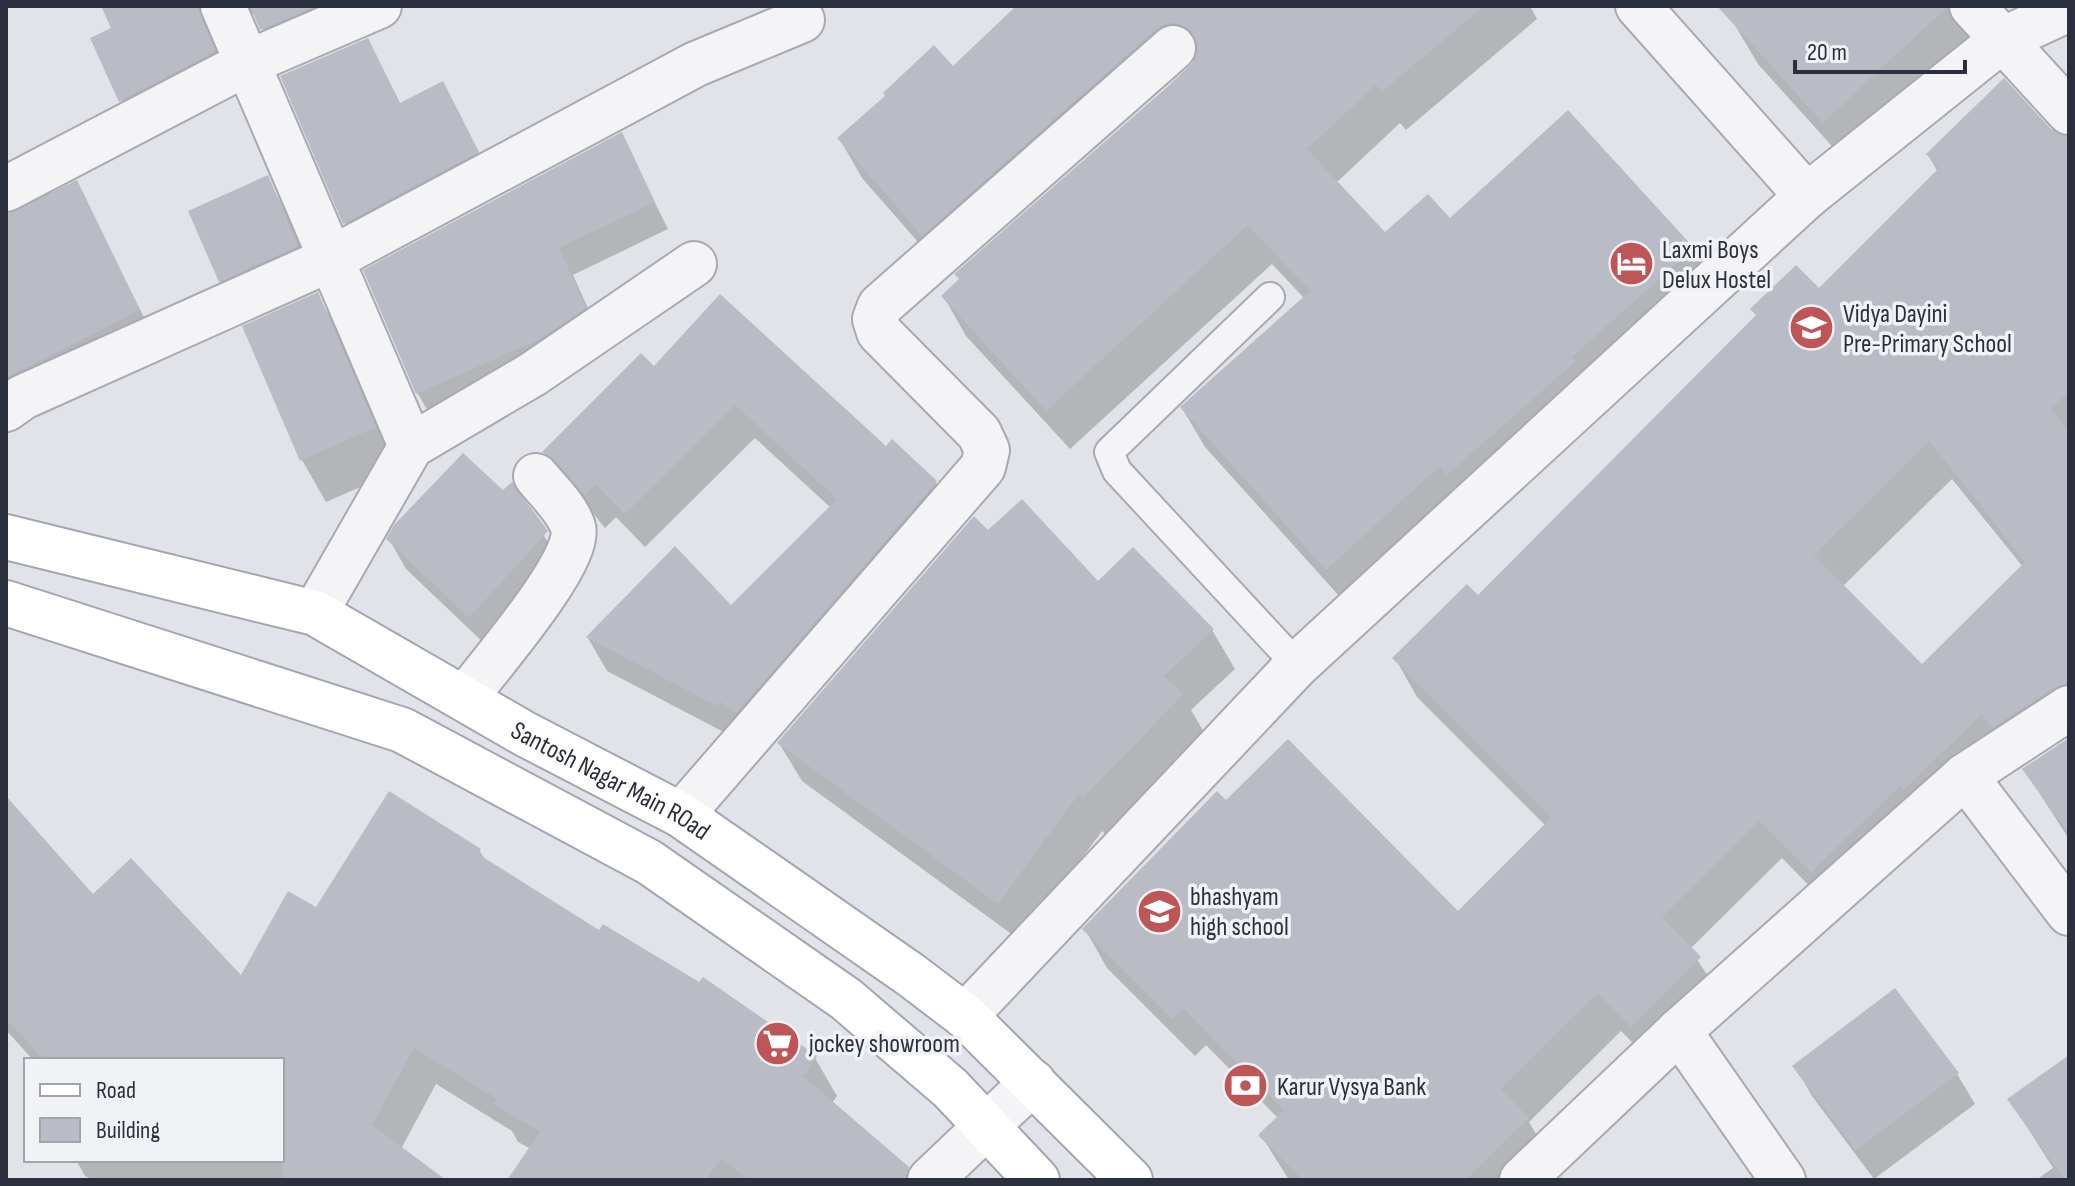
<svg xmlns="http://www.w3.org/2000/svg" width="2075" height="1186" font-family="'Sofia Sans Condensed',sans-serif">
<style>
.shadow{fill:#0003;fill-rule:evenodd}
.building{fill:#b9bcc4;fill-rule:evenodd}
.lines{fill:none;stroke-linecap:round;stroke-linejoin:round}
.lane-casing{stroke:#a7aab2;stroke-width:32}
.street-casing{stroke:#a7aab2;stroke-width:48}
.primary-casing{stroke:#a2a6b3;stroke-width:48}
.lane{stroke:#f4f4f7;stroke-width:28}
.street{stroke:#f4f4f7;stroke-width:44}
.primary{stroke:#fff;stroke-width:44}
.labels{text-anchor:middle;stroke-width:7;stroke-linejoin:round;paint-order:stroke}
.poi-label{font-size:26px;fill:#2c303e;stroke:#f1f2f6;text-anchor:start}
.street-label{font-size:26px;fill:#2c303e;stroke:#f1f2f6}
</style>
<rect width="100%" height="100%" fill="#e1e3e8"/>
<g class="shadow">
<polygon points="104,6 318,6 332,36 279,59 255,15 244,11 231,82 138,131 121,101 114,29"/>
<polygon points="1018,6 1530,6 1537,19 1406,130 1400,123 1336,183 1385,235 1450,221 1692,249 1715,289 1350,608 1205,447 1182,408 1304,298 1272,264 1070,449 966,336 944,297 1196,60 1179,69 946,274 862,178 839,138 953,69"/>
<polygon points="1751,6 1956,6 1974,38 1848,164 1758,64 1733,22"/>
<polygon points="367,40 401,105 457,110 492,179 360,249 345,223 283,77"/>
<path d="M2050,131L2069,138V731L2005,751L1834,911L1782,858L1690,949L1722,997L1654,1064L1621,1031L1529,1122L1550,1158L1527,1180H1289L1261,1135L1278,1118L1206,1045L1195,1056L1107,968L1085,929L1226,803L1458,913L1546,826L1417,697L1395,658L1478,598L1819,291L1938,172L1928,155ZM1952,479L2023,567L1922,667L1843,586Z"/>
<polygon points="621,135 668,229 573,275 600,335 433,420 418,394 366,271"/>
<polygon points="267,178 284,208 314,277 238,311 220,281"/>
<polygon points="76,183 156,341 6,423 6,298"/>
<polygon points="317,295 342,337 399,470 326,502 302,460"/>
<polygon points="654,369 886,449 893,442 936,483 955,516 737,739 607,671 588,638 731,608 831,508 755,438 645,547 616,517 605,528 577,494 564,486 544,452"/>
<polygon points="512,485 563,566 487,646 406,569 389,539 503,493"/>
<polygon points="988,532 1098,583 1212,630 1235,669 1191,710 1205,734 1106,835 1102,831 1021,941 802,781 779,743"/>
<polygon points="2069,738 2069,839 2024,769"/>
<polygon points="6,828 92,896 241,979 317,910 479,850 486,861 600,933 815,1058 837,1096 832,1103 896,1159 909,1180 509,1180 531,1149 518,1142 512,1131 436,1084 401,1149 443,1180 93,1180 85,1176 76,1160 282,1160 282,1060 33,1060 6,1030"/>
<polygon points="1895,990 1957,1074 1975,1104 1874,1179 1812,1096 1795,1066"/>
<polygon points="2069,1057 2069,1180 2036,1180 2053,1168 2010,1100"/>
</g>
<g class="building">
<polygon points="101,6 198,6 215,51 119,102 90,38 111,28"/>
<polygon points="250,6 316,6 260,30"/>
<polygon points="1016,6 1484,6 1382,92 1376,85 1307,149 1385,232 1428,194 1450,218 1568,110 1694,248 1572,357 1576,361 1447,475 1440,466 1326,570 1180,407 1310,291 1248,225 1046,411 941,296 959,279 954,274 1190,67 1196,57 1198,44 1191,31 1180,24 1169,23 1156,29 922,236 837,138 885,96 883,93 934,45 953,66"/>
<polygon points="1717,6 1948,6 1823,123"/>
<polygon points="368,38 400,103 443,81 479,152 343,224 280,76"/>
<path d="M2004,78L2051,129L2069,136V392L2051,409L2069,432V683L2055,687L1992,728L1982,714L1904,790L1900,786L1811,873L1759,821L1662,917L1701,957L1631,1027L1598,993L1501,1089L1529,1118L1466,1180H1303L1258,1135L1284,1110L1183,1008L1172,1019L1082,929L1217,791L1226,800L1288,739L1458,911L1551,818L1392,658L1467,584L1478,595L1756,315L1750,309L1796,265L1819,288L1939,168L1926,154ZM1929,441L2025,562L1922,664L1814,555Z"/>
<polygon points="622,132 655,202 559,248 586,308 538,340 416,394 363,270"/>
<polygon points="268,175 298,246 219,282 188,211"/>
<polygon points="77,180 140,310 6,378 6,214"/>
<polygon points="318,292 376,427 300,461 242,326"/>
<polygon points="720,294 886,446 892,439 937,481 736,713 721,702 717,706 586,637 675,546 731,605 837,499 735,405 625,514 595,484 585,496 555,460 542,452 641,353 654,366"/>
<polygon points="463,453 503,490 512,482 548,531 469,618 386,539 394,525"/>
<polygon points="1022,499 1098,581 1133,547 1214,629 1164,676 1184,694 1083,798 1079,794 998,904 777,743 974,516 988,530"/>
<polygon points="2069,738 2069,834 2022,769"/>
<polygon points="389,791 481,849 478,854 599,930 603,924 699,982 703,977 817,1056 803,1076 909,1167 906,1180 748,1180 722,1158 705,1180 507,1180 540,1132 494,1104 497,1099 414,1048 372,1125 446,1180 282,1180 282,1060 44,1060 6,1019 6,796 93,894 131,858 241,975 288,891 316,907"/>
<polygon points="1895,988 1959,1073 1856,1150 1792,1066"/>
<polygon points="2069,1055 2069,1180 2065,1180 2007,1099"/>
</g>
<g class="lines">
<defs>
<polyline id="lane" points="1270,297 1109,452 1117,471 1297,665"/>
<g id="street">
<polyline points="223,6 411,446"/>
<polyline points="1638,6 1807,196"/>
<polyline points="1972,6 2069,112"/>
<polyline points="6,189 249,62 379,6"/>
<polyline points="6,409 23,397 333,258 696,64 802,20 795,6"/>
<polyline points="315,613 411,446 533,374 694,264"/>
<path d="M465,698C487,668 583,559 573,527C567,508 548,491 536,476"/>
<polyline points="1965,776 2069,913"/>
<polyline points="681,815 983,467 987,450 979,433 879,332 875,319 880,306 1173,48"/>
<polyline points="965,1016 1297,665 1807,196 2002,40 2069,9"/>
<polyline points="1679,1031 1783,1180"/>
<polyline points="930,1180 1033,1082"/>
<polyline points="1522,1180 1679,1031 1965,776 2069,708"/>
</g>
<g id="primary">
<path id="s1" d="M6,537L315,613L525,734L681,815L911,975L965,1016L1130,1180"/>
<polyline points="6,603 402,730 649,862 846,999 950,1088 1037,1180"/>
</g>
</defs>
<use href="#lane" class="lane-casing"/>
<use href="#street" class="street-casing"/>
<use href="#primary" class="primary-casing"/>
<use href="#lane" class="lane"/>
<use href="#street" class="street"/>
<use href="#primary" class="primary"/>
</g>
<defs>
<symbol id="hotel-disc" viewBox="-11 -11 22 22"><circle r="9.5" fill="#be5556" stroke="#f1f2f6"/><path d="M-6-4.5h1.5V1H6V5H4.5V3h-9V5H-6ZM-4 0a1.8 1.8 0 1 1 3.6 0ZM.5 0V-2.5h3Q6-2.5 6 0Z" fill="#fff"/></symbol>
<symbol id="school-disc" viewBox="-11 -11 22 22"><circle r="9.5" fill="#be5556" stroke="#f1f2f6"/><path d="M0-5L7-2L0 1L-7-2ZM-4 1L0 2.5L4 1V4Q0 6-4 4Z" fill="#fff"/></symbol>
<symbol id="supermarket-disc" viewBox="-11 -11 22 22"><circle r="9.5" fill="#be5556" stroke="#f1f2f6"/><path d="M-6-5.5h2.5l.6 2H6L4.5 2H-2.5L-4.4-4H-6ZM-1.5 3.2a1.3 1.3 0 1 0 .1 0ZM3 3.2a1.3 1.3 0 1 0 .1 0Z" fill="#fff"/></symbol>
<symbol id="bank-disc" viewBox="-11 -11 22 22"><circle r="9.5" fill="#be5556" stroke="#f1f2f6"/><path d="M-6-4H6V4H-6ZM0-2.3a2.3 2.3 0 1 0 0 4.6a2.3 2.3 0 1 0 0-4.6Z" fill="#fff"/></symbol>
</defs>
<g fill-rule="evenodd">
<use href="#hotel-disc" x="1606" y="238" width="51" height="51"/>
<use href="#school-disc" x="1786" y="302" width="51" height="51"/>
<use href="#school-disc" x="1134" y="886" width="51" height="51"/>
<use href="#supermarket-disc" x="752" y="1018" width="51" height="51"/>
<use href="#bank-disc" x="1220" y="1060" width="51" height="51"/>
</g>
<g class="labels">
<g class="poi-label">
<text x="1662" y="258">Laxmi Boys<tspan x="1662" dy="30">Delux Hostel</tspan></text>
<text x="1843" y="322">Vidya Dayini<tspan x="1843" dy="30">Pre-Primary School</tspan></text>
<text x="1190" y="905">bhashyam<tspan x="1190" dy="30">high school</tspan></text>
<text x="809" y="1052">jockey showroom</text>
<text x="1277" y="1095">Karur Vysya Bank</text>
</g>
<g class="street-label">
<text dy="9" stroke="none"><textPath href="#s1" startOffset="658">Santosh Nagar Main ROad</textPath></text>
</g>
</g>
<rect width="2075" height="1186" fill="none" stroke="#2c303e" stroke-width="16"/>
<rect x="24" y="1058" width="260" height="104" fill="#f1f2f6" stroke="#a2a4ac" stroke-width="2"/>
<rect x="40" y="1084" width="40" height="12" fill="#ffffff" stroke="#a2a4ac" stroke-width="2"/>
<text x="96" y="1098" font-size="24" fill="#2c303e">Road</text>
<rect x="40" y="1118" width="40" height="24" fill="#b9bcc4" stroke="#a2a4ac" stroke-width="2"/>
<text x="96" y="1138" font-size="24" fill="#2c303e">Building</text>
<path d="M1795 60v12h170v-12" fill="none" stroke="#2c303e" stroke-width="4"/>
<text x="1807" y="60" font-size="24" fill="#2c303e" stroke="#f1f2f6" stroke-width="6" paint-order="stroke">20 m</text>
</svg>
